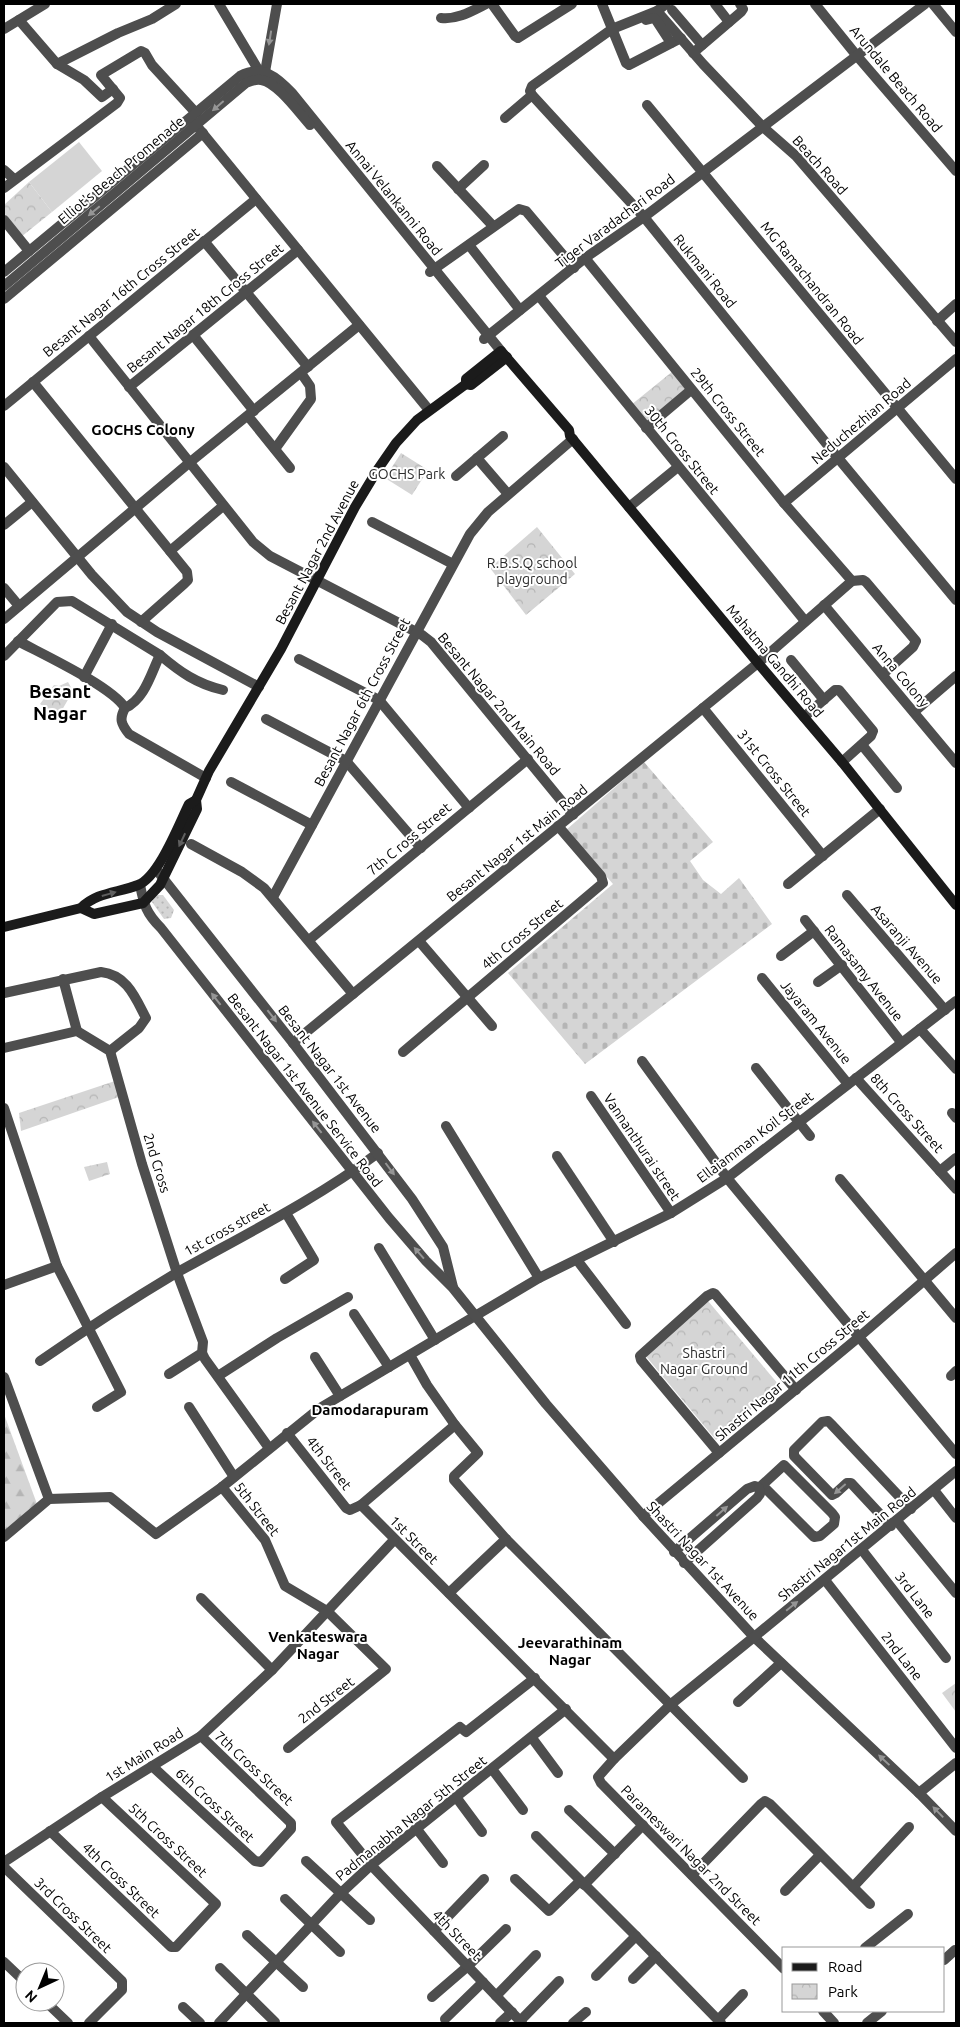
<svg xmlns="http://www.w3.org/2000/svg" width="960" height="2027" font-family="Ubuntu,sans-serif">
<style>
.forest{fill:url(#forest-firs)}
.cemetery{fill:url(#cemetery-stones)}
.park{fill:url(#park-crowns)}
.garden{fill:url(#garden-dots)}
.pitch{fill:#d5d5d5}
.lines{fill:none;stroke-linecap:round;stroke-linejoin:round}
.minor{stroke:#4e4e4e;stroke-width:10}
.tertiary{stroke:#4e4e4e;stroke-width:10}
.secondary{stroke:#1b1b1b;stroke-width:10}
.oneway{fill:#959595}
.oneway2{fill:#5f5f5f}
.labels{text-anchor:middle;stroke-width:4;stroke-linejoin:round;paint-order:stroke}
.street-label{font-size:14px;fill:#000;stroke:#fff}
.park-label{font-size:14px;fill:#2c2c2c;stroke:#fff}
.neighbourhood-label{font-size:15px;font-weight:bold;fill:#000;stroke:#fff}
.district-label{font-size:19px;font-weight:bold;fill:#000;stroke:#fff}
</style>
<defs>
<pattern id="forest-firs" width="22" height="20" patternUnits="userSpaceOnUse" patternTransform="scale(1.25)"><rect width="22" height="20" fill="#d5d5d5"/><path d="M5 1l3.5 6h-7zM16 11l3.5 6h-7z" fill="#b5b5b5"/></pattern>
<pattern id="cemetery-stones" width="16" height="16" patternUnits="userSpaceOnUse" patternTransform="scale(1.25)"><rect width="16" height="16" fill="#d5d5d5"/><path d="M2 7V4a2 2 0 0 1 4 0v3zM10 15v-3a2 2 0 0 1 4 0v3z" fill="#b5b5b5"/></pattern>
<pattern id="park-crowns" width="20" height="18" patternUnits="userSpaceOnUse" patternTransform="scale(1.25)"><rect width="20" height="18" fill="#d5d5d5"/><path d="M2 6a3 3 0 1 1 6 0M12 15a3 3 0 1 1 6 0" fill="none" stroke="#b5b5b5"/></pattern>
<pattern id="garden-dots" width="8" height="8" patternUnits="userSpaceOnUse" patternTransform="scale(1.25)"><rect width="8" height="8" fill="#d5d5d5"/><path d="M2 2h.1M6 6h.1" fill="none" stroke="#b5b5b5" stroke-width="1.8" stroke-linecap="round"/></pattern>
</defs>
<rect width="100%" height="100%" fill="#fff"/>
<polygon class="forest" points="4,1414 37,1504 4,1531"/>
<polygon class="cemetery" points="644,762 713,842 690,861 703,880 721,894 739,878 772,924 585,1064 508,973 613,884 566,830"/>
<g class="park">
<polygon points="29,182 52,212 21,237 4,213 4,205"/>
<polygon points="673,371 689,390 647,425 631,405"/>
<polygon points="401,453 428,470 412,495 385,478"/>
<polygon points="537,527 575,574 526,615 490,568"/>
<polygon points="68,682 73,691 62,710 54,714 40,704 54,685 59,686"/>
<polygon points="115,1081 119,1097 21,1131 19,1113"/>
<polygon points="107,1162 110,1174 89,1181 84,1167"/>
<polygon points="708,1301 779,1385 716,1440 644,1354"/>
<polygon points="956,1683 956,1712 942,1693"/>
</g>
<polygon class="garden" points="155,895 163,895 174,910 171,918 164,919 152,902"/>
<polygon class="pitch" points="79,142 102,171 52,212 29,182"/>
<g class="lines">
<g class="minor">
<polyline points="219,4 259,71"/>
<polyline points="492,4 515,36 518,38 572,4"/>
<polyline points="602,4 626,63 629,65 681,38"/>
<polyline points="666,4 657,11 612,29 532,86 530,91 532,95 644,217 838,458 956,600"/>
<polyline points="715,4 729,22"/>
<polyline points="815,4 857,56 956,171"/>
<polyline points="933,4 956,32"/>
<polyline points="672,10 702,45"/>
<polyline points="657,11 703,64 763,127 796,156 956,342"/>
<path d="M441,18C457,20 472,11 486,4"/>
<polyline points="19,20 57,64 118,33 152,19 176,4"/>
<polyline points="646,20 654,18 656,20 671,43"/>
<polyline points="4,29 45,4"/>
<polyline points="693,53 741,12 743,9 740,4"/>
<polyline points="57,64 84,80 102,97 113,89"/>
<polyline points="265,72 277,4"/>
<polyline points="647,105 956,479"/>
<polyline points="505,118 532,95"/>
<polyline points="191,119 429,410"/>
<polyline points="437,166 493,226"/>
<polyline points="4,170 14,179"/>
<polyline points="4,188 117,103 120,98 101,75 141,51 145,53 152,65 196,113"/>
<polyline points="458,189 484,165"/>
<polyline points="4,220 29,251"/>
<polyline points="204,241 308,367"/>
<polyline points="469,245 520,310"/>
<polyline points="585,258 784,503 852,581"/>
<polyline points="430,272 519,209 526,211 574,268"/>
<polyline points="539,296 805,621"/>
<polyline points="4,299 203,133"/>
<polyline points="937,321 956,304"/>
<polyline points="193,335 254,411"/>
<polyline points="89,336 253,542 270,556 422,635 431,642 573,815"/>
<polyline points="484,339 585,258 644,217 925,4"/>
<polyline points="33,382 187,572 188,580 184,584 141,622"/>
<polyline points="129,387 298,250"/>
<polyline points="4,406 256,199"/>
<polyline points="248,416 290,468"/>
<polyline points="646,428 691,390"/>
<polyline points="275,449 311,399 310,386 301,373"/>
<polyline points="477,458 508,494"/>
<polyline points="4,467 92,575 127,612 157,632 259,687"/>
<polyline points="456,476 503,436"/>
<polyline points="784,503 956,359"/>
<polyline points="629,507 678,467"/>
<polyline points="372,522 453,564"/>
<polyline points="4,525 32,502"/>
<polyline points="170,551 223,506"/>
<polyline points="4,588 19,606"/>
<polyline points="824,605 956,763"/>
<polyline points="4,619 189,463 359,325"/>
<path d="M18,641C42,654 113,687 125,708"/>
<polyline points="4,656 57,602 72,601 160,655"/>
<polyline points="299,659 379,700 469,808"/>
<polyline points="791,660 824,700"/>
<polyline points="758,663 852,581 863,580 866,582 916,641 913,647 883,674"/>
<polyline points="84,677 112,624"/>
<polyline points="703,708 823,856"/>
<polyline points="914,712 956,676"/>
<polyline points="804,717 835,690 839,690 873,731 871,736 842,762"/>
<polyline points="266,719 346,761 421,848"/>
<polyline points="862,745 897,788"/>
<path d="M206,778L129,734C121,724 119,719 125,708C145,699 151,673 160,655C180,672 197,684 223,690"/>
<polyline points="231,782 312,825"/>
<polyline points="191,844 242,872 264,888 353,994"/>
<polyline points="788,884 880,809"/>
<polyline points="847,895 945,1010"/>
<polyline points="273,897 470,534 488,512 573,439"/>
<polyline points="805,920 901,1042"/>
<polyline points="309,940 528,759"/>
<polyline points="419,941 492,1026"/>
<polyline points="781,956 814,931"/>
<polyline points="762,978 848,1084"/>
<polyline points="63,979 77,1031"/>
<polyline points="818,982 842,965"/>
<path d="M4,993L101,972C127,975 135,997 146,1018L139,1028L110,1051"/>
<polyline points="920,1029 956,1069"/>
<polyline points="4,1048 77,1031 110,1051 142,1164 177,1273 203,1342 202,1353 169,1374"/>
<polyline points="403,1052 603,883 601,876 558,826"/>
<polyline points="642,1061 727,1178 956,1454"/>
<polyline points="756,1068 810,1136"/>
<polyline points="856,1078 956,1189"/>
<polyline points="591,1096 671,1213"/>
<polyline points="4,1108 57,1266 121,1392 97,1407"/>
<polyline points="952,1113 956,1118"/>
<polyline points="446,1126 539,1278"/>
<polyline points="557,1156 614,1242"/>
<polyline points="940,1171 956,1158"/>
<polyline points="840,1179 956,1318"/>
<polyline points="379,1248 435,1340"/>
<polyline points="577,1260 626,1324"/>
<polyline points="285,1279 314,1260 286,1213"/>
<polyline points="4,1285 57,1266"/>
<polyline points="354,1314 389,1367"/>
<polyline points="202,1353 205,1359 269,1448"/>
<polyline points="410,1355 427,1385 455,1425 478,1453 454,1476 454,1480 506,1539 743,1778"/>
<polyline points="315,1357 340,1396"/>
<path d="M40,1361C85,1330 131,1300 178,1272C246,1234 315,1200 378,1153"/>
<polyline points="218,1376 277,1338 348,1297"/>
<polyline points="951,1376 956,1371"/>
<polyline points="4,1377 49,1499 110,1497 156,1534 222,1487 320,1408 539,1278 671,1213 727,1178 956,1001"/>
<polyline points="189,1407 234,1477"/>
<polyline points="287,1433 346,1508 350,1510 361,1505 455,1425"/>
<polyline points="719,1453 641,1360 640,1356 707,1296 713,1293 715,1294 796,1390"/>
<polyline points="222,1487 265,1540 285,1586 327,1611 386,1669 288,1748"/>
<polyline points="759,1488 784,1465 832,1513 835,1517 834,1524 820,1536 814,1537 762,1485"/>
<polyline points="934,1490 956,1518"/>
<polyline points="361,1505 614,1759"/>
<polyline points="643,1516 859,1337 956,1253"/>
<polyline points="897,1521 956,1593"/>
<polyline points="891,1526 851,1483 847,1483 836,1493 832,1495 794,1456 794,1450 822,1422 828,1421 831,1424 911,1509"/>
<polyline points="862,1550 946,1658"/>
<polyline points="674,1552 747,1489 755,1486 759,1488"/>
<polyline points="684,1563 757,1498 760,1494 759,1488"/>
<polyline points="825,1580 956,1748"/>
<polyline points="449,1593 506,1539"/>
<polyline points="201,1598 272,1670"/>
<polyline points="754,1637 670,1705 614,1759 598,1777 601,1783 784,1969"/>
<polyline points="738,1702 781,1663"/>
<polyline points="532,1738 558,1773"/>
<polyline points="152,1766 255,1861 261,1862 291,1829 291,1823 201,1736"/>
<polyline points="492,1769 523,1810"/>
<polyline points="919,1793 956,1763"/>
<polyline points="456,1797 482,1832"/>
<polyline points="569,1810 615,1854"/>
<polyline points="416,1828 443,1863"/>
<polyline points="50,1831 171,1947 176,1947 216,1904 102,1797"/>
<polyline points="536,1836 636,1936 721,2023"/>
<polyline points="306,1861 370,1920"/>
<polyline points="4,1862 102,1797 201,1736 272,1670 394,1540"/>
<polyline points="4,1867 122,1981 122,1990 89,2023"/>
<polyline points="692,1875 761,1804 765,1801 770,1804 870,1904"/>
<polyline points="515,1879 549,1911 580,1881"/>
<polyline points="584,1885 643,1825"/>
<polyline points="853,1887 909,1827"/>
<polyline points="785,1891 820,1855"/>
<polyline points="285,1899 340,1952"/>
<polyline points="434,1931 484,1879"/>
<polyline points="247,1935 303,1987"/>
<polyline points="865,1948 908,1914"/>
<polyline points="944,1960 955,1950"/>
<polyline points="4,1962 25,1982"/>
<polyline points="220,1968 275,2022"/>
<polyline points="596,1976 636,1936"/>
<polyline points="633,1979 656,1956"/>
<polyline points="496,1996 536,1955"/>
<polyline points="432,1997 468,1966 506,1929"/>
<polyline points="46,2002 68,2023"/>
<polyline points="183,2007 200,2023"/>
<polyline points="823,2011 834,2023"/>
<polyline points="445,2019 483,1982"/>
<polyline points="718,2020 743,1994"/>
<polyline points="520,2021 559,1981"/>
<polyline points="219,2023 340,1894 371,1865 566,1709"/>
<polyline points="500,2023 512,2012"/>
<polyline points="522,2023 371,1865 336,1822 460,1727 466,1732 535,1678"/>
<polyline points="573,2023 586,2012"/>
<polyline points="867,2023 882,2011"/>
</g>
<g class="tertiary">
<path d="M4,272L240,76C262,64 277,77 292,93L501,351"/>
<path d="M4,286L246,83C251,81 255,79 261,80C277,82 299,113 310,125"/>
<polyline points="159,873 293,1043 412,1199 443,1247 453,1287"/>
<path d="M140,885C144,905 146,913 161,928L389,1218L426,1261L453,1288L546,1404L643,1516L754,1637L919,1793L956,1831"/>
<polyline points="293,1043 758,663"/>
<polyline points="4,1537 49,1499"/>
<polyline points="754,1637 956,1471"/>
</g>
<g class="secondary">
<polyline points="466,384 471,385 507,357"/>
<polyline points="81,908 94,914 143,903 160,885 197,809 196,800 209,771 281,649 355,507 378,469 396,443 417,420 466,384 466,379 501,351 569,430 570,436 758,663 842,762 956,905"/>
<path d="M4,927L81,908C97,892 118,893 138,885C159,877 179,824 189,804L196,800"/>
</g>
</g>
<defs><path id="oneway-solid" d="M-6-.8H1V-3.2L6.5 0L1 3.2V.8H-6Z" transform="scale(1.25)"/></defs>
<g class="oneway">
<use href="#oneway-solid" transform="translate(270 38) rotate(99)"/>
<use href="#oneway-solid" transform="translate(218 106) rotate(139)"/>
<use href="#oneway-solid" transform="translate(94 211) rotate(140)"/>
<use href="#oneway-solid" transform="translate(216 999) rotate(-128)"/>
<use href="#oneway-solid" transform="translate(272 1016) rotate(52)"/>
<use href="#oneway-solid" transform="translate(317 1127) rotate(-128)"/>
<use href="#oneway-solid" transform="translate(390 1169) rotate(53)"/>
<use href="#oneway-solid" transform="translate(419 1253) rotate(-131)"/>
<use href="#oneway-solid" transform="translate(840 1489) rotate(139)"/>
<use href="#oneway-solid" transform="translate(722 1511) rotate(-41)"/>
<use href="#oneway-solid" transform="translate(792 1606) rotate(-39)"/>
<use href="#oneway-solid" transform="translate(884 1760) rotate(-137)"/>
<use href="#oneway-solid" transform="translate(938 1812) rotate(-134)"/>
</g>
<g class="oneway2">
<use href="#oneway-solid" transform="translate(182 840) rotate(115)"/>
<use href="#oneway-solid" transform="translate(109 894) rotate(-16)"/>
</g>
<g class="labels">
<g class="street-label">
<text transform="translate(896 79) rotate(50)" y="5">Arundale Beach Road</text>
<text transform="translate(820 165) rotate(48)" y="5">Beach Road</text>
<text transform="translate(121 170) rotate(-40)" y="5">Elliot's Beach Promenade</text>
<text transform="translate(394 198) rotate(51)" y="5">Annai Velankanni Road</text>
<text transform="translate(615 221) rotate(-37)" y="5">Tiger Varadachari Road</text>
<text transform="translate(705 271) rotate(51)" y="5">Rukmani Road</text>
<text transform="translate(812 283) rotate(51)" y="5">MG Ramachandran Road</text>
<text transform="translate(121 292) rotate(-39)" y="5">Besant Nagar 16th Cross Street</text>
<text transform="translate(205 308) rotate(-39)" y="5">Besant Nagar 18th Cross Street</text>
<text transform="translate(728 412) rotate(51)" y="5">29th Cross Street</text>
<text transform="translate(861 421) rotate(-40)" y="5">Neduchezhian Road</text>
<text transform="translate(682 450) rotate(51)" y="5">30th Cross Street</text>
<text transform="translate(317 552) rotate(-62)" y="5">Besant Nagar 2nd Avenue</text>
<text transform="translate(775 661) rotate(50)" y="5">Mahatma Gandhi Road</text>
<text transform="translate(901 675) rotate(50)" y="5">Anna Colony</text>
<text transform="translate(362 702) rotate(-62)" y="5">Besant Nagar 6th Cross Street</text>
<text transform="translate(499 704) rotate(50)" y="5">Besant Nagar 2nd Main Road</text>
<text transform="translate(774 773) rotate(51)" y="5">31st Cross Street</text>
<text transform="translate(409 839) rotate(-40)" y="5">7th C ross Street</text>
<text transform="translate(517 843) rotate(-39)" y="5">Besant Nagar 1st Main Road</text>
<text transform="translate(522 934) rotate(-40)" y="5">4th Cross Street</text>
<text transform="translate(907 944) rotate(49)" y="5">Asaranji Avenue</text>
<text transform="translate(864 973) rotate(52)" y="5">Ramasamy Avenue</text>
<text transform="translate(816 1022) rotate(51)" y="5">Jayaram Avenue</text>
<text transform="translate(330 1069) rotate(52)" y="5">Besant Nagar 1st Avenue</text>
<text transform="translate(305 1090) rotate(52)" y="5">Besant Nagar 1st Avenue Service Road</text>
<text transform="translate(907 1113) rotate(48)" y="5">8th Cross Street</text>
<text transform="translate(755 1137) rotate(-37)" y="5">Ellaiamman Koil Street</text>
<text transform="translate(642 1147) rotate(56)" y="5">Vannanthurai street</text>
<text transform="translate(157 1163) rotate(73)" y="5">2nd Cross</text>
<text transform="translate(227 1229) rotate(-29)" y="5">1st cross street</text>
<text transform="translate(792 1375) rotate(-40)" y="5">Shastri Nagar 11th Cross Street</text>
<text transform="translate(329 1463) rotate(52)" y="5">4th Street</text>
<text transform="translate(257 1509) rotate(52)" y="5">5th Street</text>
<text transform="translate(414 1540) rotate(45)" y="5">1st Street</text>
<text transform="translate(847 1544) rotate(-39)" y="5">Shastri Nagar1st Main Road</text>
<text transform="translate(703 1561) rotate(47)" y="5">Shastri Nagar 1st Avenue</text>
<text transform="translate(915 1595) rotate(52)" y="5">3rd Lane</text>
<text transform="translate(902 1656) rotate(52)" y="5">2nd Lane</text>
<text transform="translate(326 1700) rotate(-38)" y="5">2nd Street</text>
<text transform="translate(144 1755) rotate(-32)" y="5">1st Main Road</text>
<text transform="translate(254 1768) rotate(43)" y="5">7th Cross Street</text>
<text transform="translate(215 1805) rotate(43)" y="5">6th Cross Street</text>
<text transform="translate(411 1818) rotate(-39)" y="5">Padmanabha Nagar 5th Street</text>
<text transform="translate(168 1840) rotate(43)" y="5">5th Cross Street</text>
<text transform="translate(691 1855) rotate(45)" y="5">Parameswari Nagar 2nd Street</text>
<text transform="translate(121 1880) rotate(44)" y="5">4th Cross Street</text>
<text transform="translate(73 1915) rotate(44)" y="5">3rd Cross Street</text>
<text transform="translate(457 1935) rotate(46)" y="5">4th Street</text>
</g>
<g class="park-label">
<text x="407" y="479">GOCHS Park</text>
<text x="532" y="568">R.B.S.Q school<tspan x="532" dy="16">playground</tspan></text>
<text x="704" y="1358">Shastri<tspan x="704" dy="16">Nagar Ground</tspan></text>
</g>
<g class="neighbourhood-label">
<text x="143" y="435">GOCHS Colony</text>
<text x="370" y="1415">Damodarapuram</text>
<text x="318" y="1642">Venkateswara<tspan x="318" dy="17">Nagar</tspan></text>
<text x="570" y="1648">Jeevarathinam<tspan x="570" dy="17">Nagar</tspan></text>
</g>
<g class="district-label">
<text x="60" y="698">Besant<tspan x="60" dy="22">Nagar</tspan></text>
</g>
</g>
<rect width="960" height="2027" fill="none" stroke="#000000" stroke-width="10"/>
<rect x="782" y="1947" width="162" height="65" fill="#ffffff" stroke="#999999"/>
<rect x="792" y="1963" width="25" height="8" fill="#1b1b1b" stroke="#999999"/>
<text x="828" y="1972" font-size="15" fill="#000000">Road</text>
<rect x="792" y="1984" width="25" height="15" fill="url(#park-crowns)" stroke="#999999"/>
<text x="828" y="1997" font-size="15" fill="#000000">Park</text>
<g transform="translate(40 1987) rotate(224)"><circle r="24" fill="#ffffff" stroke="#999999"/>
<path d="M0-4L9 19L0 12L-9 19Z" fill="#000000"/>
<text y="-8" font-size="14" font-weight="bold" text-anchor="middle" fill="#000000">N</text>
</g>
</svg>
